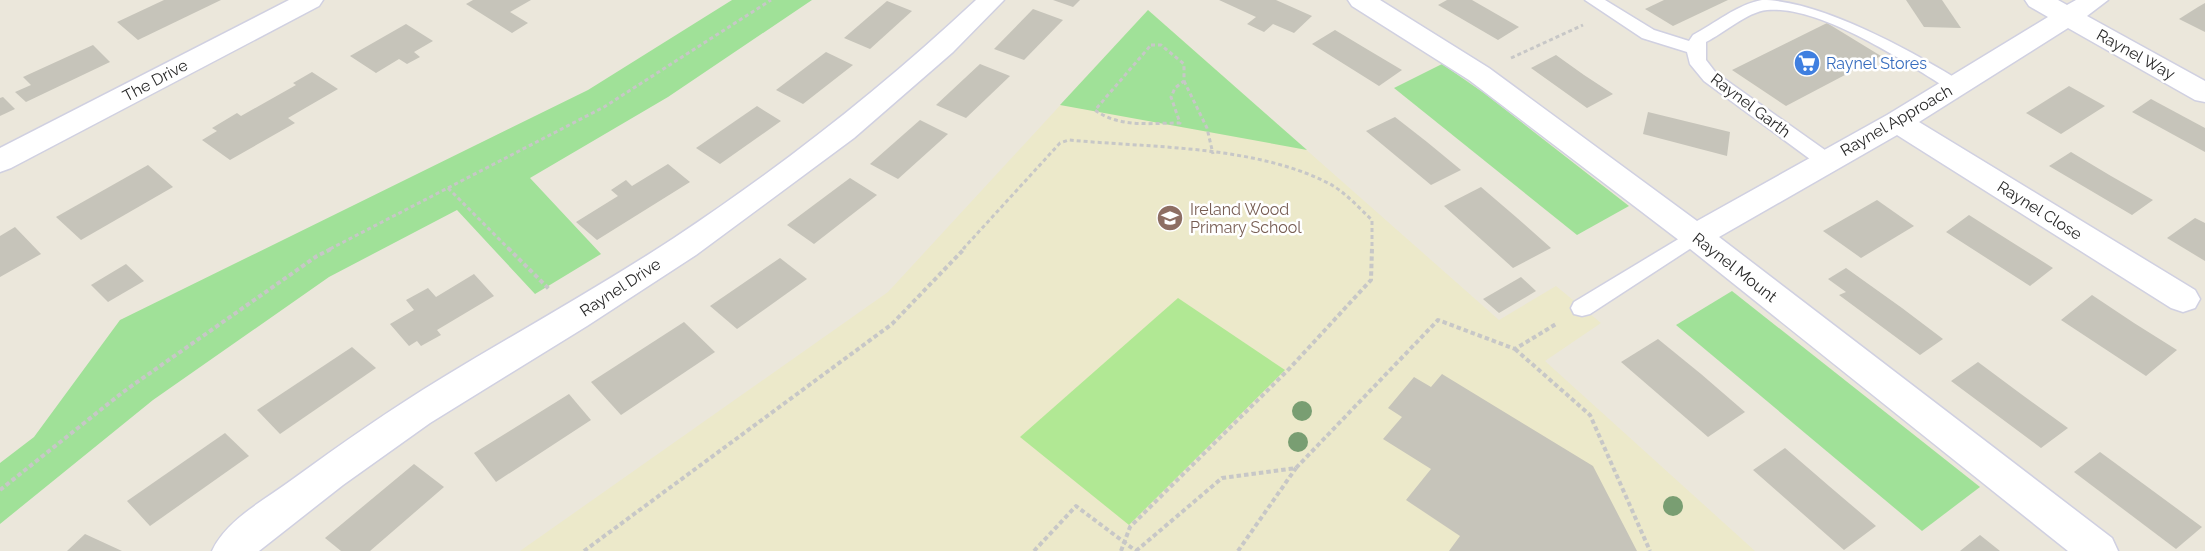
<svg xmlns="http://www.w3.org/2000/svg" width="2205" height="551" font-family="Raleway,sans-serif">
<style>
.education{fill:#ece9ca}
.green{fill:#a0e198}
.pitch{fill:#b1e894}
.building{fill:#c6c4ba}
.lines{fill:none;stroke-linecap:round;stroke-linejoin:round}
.lane-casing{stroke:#d0d0e1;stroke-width:3}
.street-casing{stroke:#d0d0e1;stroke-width:3}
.path-far1{stroke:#c7c7c7;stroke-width:3;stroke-dasharray:4 3;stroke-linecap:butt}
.path{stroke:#c7c7c7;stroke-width:4;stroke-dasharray:4.5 3;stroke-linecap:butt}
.lane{fill:#fff;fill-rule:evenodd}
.street{fill:#fff;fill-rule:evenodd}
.tree{fill:#799e72}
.labels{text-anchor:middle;stroke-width:5;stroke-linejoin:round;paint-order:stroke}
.street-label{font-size:16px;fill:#292929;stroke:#fff}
.shop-label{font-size:16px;fill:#366cbe;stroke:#fff;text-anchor:start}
.education-label{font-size:16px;fill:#785e54;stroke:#fff;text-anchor:start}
</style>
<rect width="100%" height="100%" fill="#ebe7db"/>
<polygon class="education" points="1148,10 1499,320 1556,286 1601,323 1545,361 1755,551 520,551 888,292"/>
<g class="green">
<polygon points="732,0 812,0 668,97 530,178 601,254 535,294 457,210 329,277 153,400 0,524 0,463 34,437 120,320 588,90"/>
<polygon points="1148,10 1307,150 1060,105"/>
<polygon points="1442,64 1484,93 1629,206 1577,235 1394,88"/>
<polygon points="1732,291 1980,487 1922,531 1676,325"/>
</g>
<polygon class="pitch" points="1178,298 1285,370 1129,525 1020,437"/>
<g class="building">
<polygon points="164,0 221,0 138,40 117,22"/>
<polygon points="473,0 531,0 510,12 528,23 512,33 466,4"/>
<polygon points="1053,0 1080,0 1073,7"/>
<polygon points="1219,0 1276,0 1312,16 1294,33 1273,24 1264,32 1247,24 1256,17"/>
<polygon points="1447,0 1472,0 1519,27 1498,40 1438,5"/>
<polygon points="1664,0 1728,0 1673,26 1645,9"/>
<polygon points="1906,0 1942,0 1961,28 1924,27"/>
<polygon points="887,1 912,11 870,49 844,38"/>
<polygon points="2205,3 2205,32 2179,19 2198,7"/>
<polygon points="1033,9 1063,20 1024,60 994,49"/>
<polygon points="1827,23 1881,56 1786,106 1732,70"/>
<polygon points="406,24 433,41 414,52 420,57 407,64 399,59 376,73 350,56"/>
<polygon points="1335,30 1370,51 1402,70 1379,86 1312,44"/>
<polygon points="93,45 110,62 26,102 15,92 31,85 23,77"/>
<polygon points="826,52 853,65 803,104 776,90"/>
<polygon points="1556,55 1584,75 1613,94 1587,108 1531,68"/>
<polygon points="980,64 1010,76 966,118 936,105"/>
<polygon points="312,72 338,89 288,118 295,123 230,160 202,140 217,131 212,128 237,113 241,116 296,85 293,83"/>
<polygon points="2069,86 2105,106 2061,134 2026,113"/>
<polygon points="3,97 15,109 0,116 0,98"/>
<polygon points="2151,99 2205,128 2205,152 2132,112"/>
<polygon points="757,106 781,121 720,164 696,148"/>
<polygon points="1648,112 1730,132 1727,156 1643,134"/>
<polygon points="1395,117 1427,142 1461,170 1431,185 1366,131"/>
<polygon points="920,120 948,134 898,179 870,164"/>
<polygon points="2071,152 2111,176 2153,200 2132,215 2049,166"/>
<polygon points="668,164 690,182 597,240 576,222 618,196 611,190 626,180 632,186"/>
<polygon points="148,165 173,187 81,240 56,217"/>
<polygon points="850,178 877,195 814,244 787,225"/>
<polygon points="1481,187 1516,217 1551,248 1513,268 1444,206"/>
<polygon points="1877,200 1914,226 1861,258 1823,231"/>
<polygon points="1969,215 2010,241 2053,268 2030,286 1946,232"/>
<polygon points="2195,218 2205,223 2205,261 2167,238"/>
<polygon points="15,227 41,254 0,277 0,236"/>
<polygon points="780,258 807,279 737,329 710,306"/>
<polygon points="126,264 144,281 108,302 91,285"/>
<polygon points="1846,268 1902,308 1943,339 1920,355 1839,295 1846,292 1828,279"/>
<polygon points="474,274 494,296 437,330 441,335 421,346 417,341 409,346 390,324 414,310 406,300 428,288 436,297"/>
<polygon points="1521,277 1536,291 1499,313 1483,299"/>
<polygon points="2092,295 2134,323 2177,350 2146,376 2061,320"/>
<polygon points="684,322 715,352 621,415 591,382"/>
<polygon points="1658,339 1701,374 1745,412 1708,437 1621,362"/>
<polygon points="352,347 376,368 280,434 257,410"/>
<polygon points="1978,362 2021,394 2068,428 2041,448 1951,381"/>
<polygon points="1442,374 1593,466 1637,551 1449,551 1460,536 1406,500 1431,469 1383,439 1402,417 1388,408 1414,377 1431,387"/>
<polygon points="569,394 591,420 496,482 474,453"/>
<polygon points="225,433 249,456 150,526 127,501"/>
<polygon points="1785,448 1829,486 1876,526 1844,550 1753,470"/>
<polygon points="2100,452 2149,488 2202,527 2176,549 2074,472"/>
<polygon points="414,464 444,487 370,551 341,551 325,538"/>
<polygon points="85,534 122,551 67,551"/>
<polygon points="1980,535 2000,551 1960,551"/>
</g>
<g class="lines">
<defs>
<g id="lane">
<path d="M1585,0H1605L1654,30L1689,41L1693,35C1714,24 1738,4 1762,0C1820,0 1914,52 1962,82L1965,86L1962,90H1950C1905,62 1820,5 1767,10C1747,12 1724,33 1706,42V60L1716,73L1832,155L1835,160L1832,165H1818L1704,81L1690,64L1687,52L1642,38Z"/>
<polygon points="1695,229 1702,231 1705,236 1702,241 1590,314 1582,316 1574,314 1571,308 1574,302"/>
</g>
<g id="street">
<polygon points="289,0 323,0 319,6 11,168 0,172 0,148"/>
<path d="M976,0H1004L953,52L854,138L696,255L587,326L430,423L343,485L259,551H212C226,520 266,499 293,479C341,444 391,409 442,378C519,331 598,288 674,238C781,167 882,88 976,0Z"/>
<polygon points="1348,0 1380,0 1489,68 1697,221 1887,115 2048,17 2029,6 2025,0 2058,0 2067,5 2076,0 2108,0 2087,16 2205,81 2205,102 2195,100 2068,28 1919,122 2195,290 2200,299 2195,308 2183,312 2171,308 1897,135 1719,237 2112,538 2118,551 2068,551 1684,244 1469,80 1352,6"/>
</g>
</defs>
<use href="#lane" class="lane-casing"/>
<use href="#street" class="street-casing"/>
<g class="path-far1">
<path d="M1151,45H1161L1184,64V81L1175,88L1171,97L1180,123C1151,123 1119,128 1095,110Z"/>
<polyline points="1511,58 1583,25"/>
<polyline points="1184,81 1207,128 1213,154"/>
<polyline points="448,188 509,249"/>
<polyline points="330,249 604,107 771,0"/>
<path d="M963,249L1060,143L1069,140C1152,148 1255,145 1330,184C1346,193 1359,208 1372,220V249"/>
</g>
<g class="path">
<polyline points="508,248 549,289"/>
<polyline points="1515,349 1590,415 1650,551"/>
<polyline points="0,490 123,392 317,256 333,248"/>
<polyline points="584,551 892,324 965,248"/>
<polyline points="1034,551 1076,506 1136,551"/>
<polyline points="1121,551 1130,527 1289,369 1371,280 1372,248"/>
<polyline points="1136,551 1222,478 1296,468 1438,320 1515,349 1556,324"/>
<polyline points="1238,551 1296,468"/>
</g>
<use href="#lane" class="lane"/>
<use href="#street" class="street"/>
</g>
<g class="tree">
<circle cx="1302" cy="411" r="10"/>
<circle cx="1298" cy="442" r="10"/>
<circle cx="1673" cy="506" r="10"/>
</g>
<defs>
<symbol id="supermarket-disc" viewBox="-11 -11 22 22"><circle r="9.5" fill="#3f7fe0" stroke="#fff"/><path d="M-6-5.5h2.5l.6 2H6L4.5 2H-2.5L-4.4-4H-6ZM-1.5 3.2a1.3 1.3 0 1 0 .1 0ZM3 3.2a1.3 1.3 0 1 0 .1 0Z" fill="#fff"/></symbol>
<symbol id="school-disc" viewBox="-11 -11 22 22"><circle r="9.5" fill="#8d6e63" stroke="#fff"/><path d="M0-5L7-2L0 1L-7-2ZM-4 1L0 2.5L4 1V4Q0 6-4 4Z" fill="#fff"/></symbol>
</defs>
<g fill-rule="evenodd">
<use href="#supermarket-disc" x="1792" y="48" width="30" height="30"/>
<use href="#school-disc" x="1155" y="203" width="30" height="30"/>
</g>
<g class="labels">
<g class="street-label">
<text transform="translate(2136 54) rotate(29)" y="6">Raynel Way</text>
<text transform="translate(155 80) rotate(-28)" y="6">The Drive</text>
<text transform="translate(1751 105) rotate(37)" y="6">Raynel Garth</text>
<text transform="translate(1896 120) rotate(-30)" y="6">Raynel Approach</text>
<text transform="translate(2040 210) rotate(32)" y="6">Raynel Close</text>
<text transform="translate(1735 267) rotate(38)" y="6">Raynel Mount</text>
<text transform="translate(620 287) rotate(-33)" y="6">Raynel Drive</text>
</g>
<g class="shop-label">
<text x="1826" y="69">Raynel Stores</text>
</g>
<g class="education-label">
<text x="1190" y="215">Ireland Wood<tspan x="1190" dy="18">Primary School</tspan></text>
</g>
</g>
</svg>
